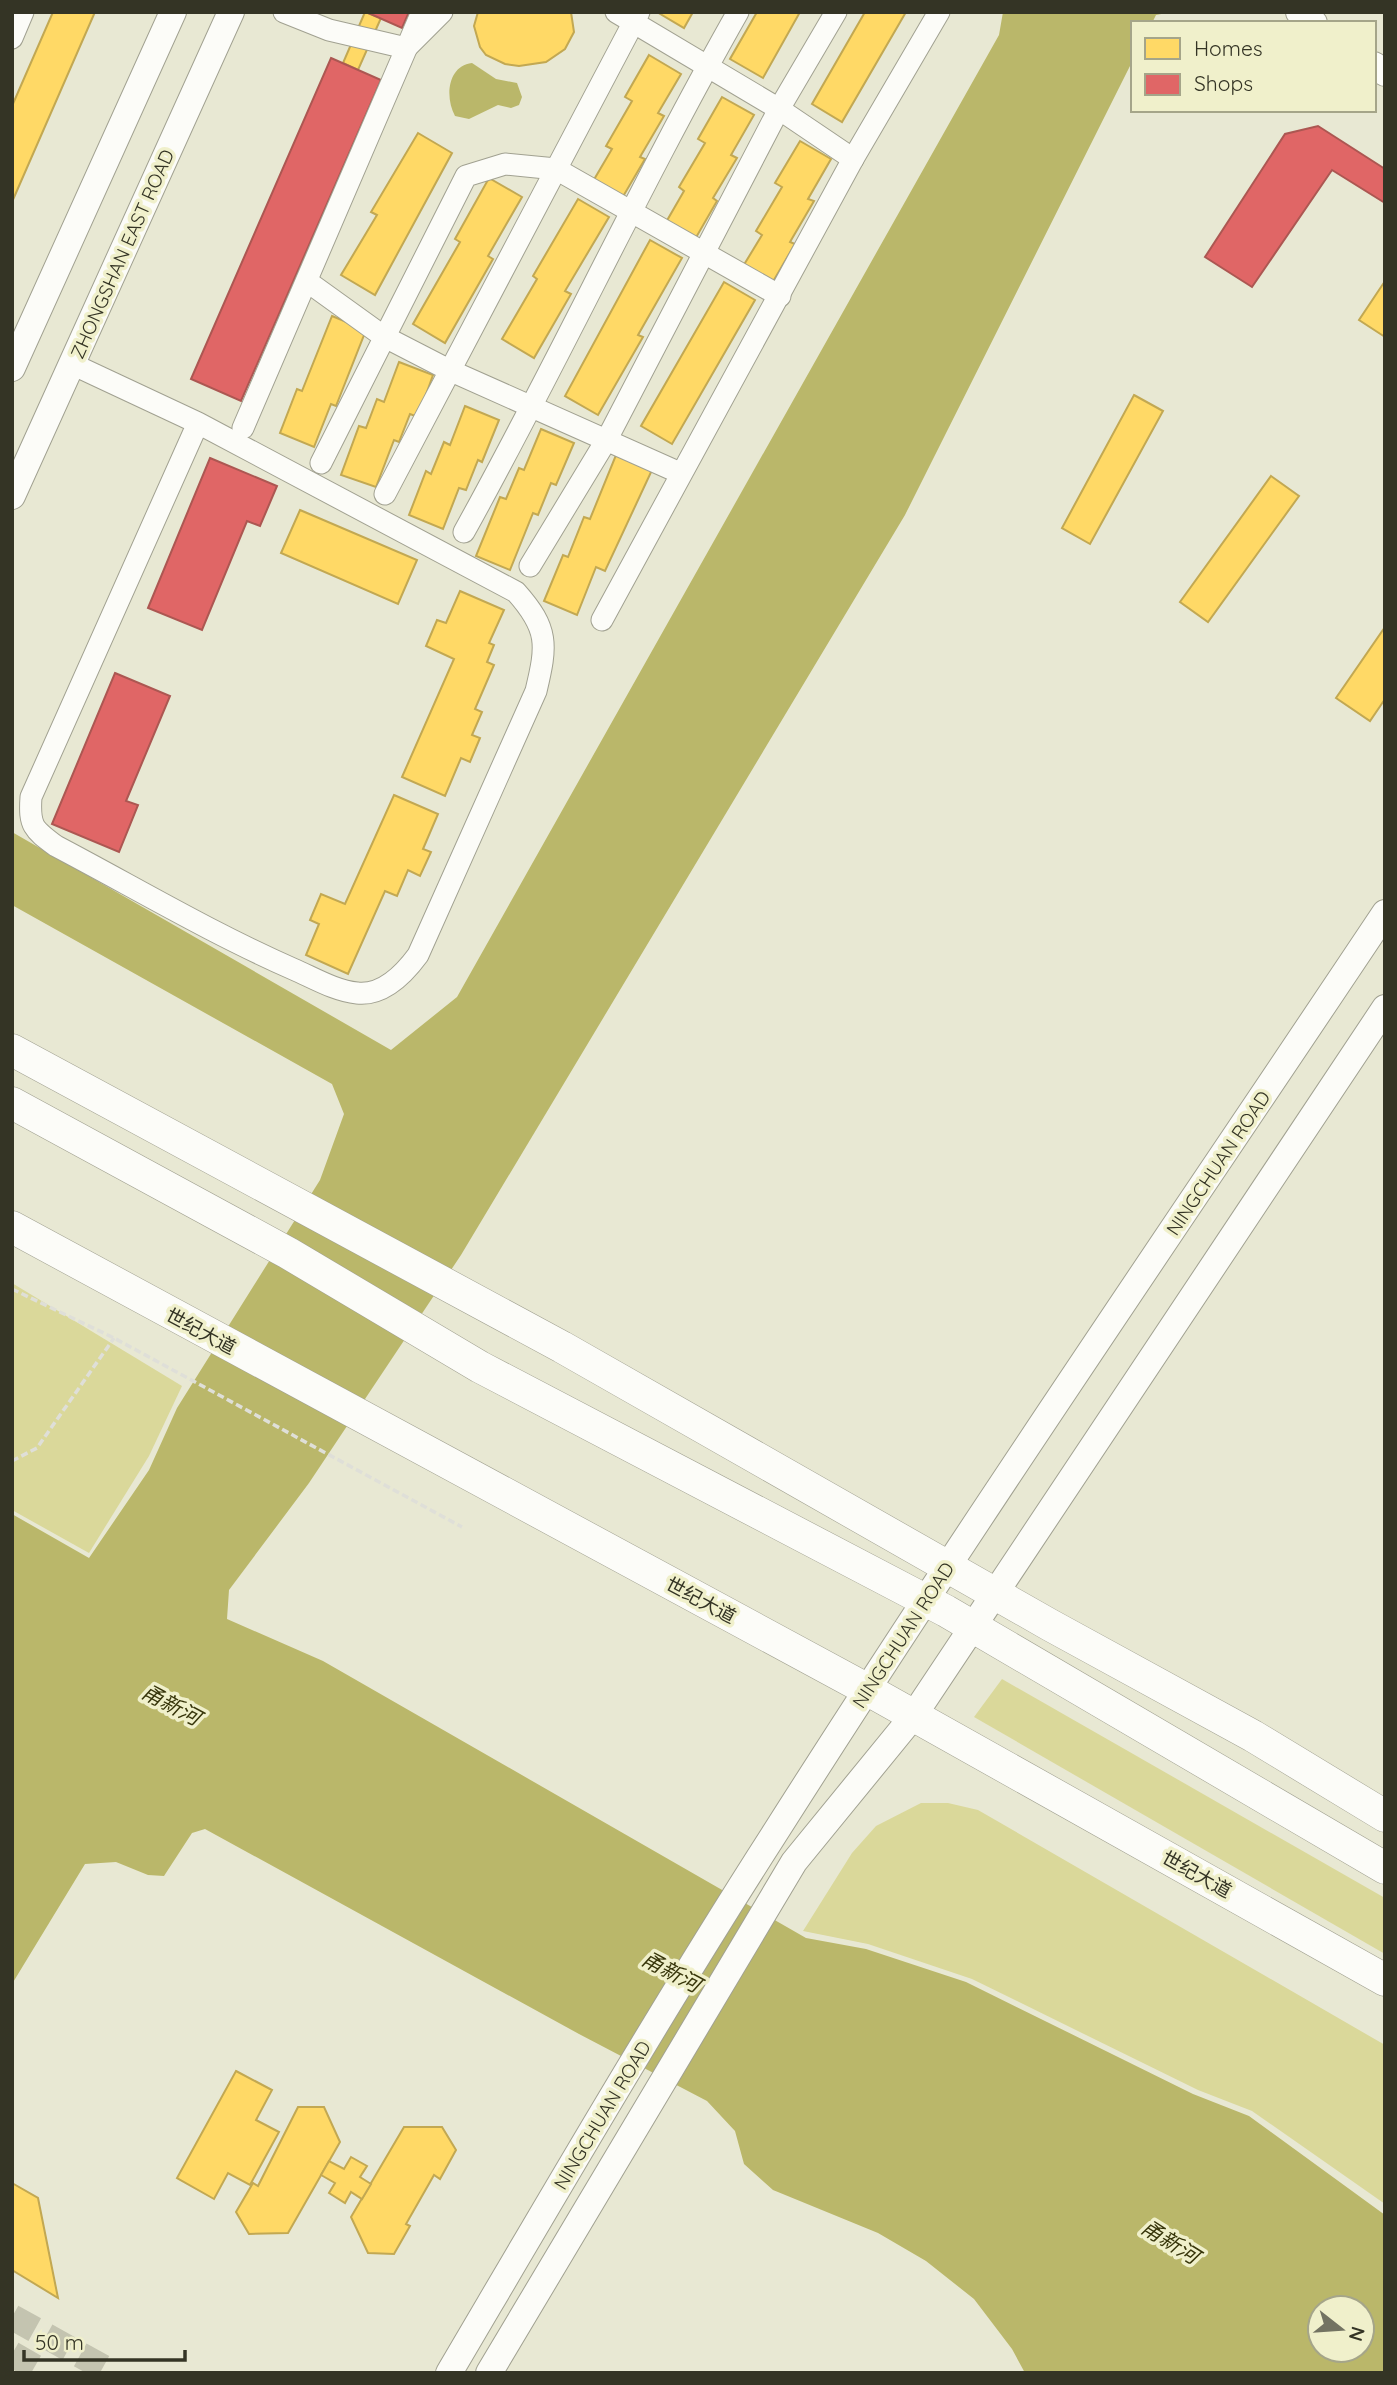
<svg xmlns="http://www.w3.org/2000/svg" width="1397" height="2385" font-family="Quicksand,'Noto Sans SC',sans-serif">
<style>
.green{fill:#dad89a}
.water{fill:#bab76a;fill-rule:evenodd}
.homes{fill:#ffd966;stroke:#c2a852;stroke-width:2}
.shops{fill:#e06666;stroke:#ac5752;stroke-width:2}
.lines{fill:none;stroke-linecap:round;stroke-linejoin:round}
.major-tunnel{stroke:#c4c4b0;stroke-width:26;stroke-dasharray:26 13;stroke-linecap:butt}
.minor-casing{stroke:#a1a191;stroke-width:23}
.major-casing{stroke:#a1a191;stroke-width:28}
.highway-casing{stroke:#a1a191;stroke-width:33}
.path{stroke:#dfdfd8;stroke-width:3.5;stroke-dasharray:7 3.5;stroke-linecap:butt}
.minor{stroke:#fcfcf8;stroke-width:21}
.major{stroke:#fcfcf8;stroke-width:26}
.highway{stroke:#fcfcf8;stroke-width:32}
.labels{text-anchor:middle;stroke-width:7;stroke-linejoin:round;paint-order:stroke}
.street-label{font-size:19px;fill:#343425;stroke:#f0f0cb}
.water-label{font-size:21px;font-style:italic;fill:#37350a;stroke:#f0f0cb}
</style>
<rect width="100%" height="100%" fill="#e8e8d3"/>
<g class="green">
<polygon points="12,1283 182,1386 149,1456 89,1553 12,1510"/>
<polygon points="1002,1679 1385,1898 1385,1954 974,1717"/>
<polygon points="921,1803 948,1803 978,1810 1385,2045 1385,2204 1252,2111 1198,2090 972,1979 868,1944 803,1931 852,1853 876,1826"/>
</g>
<g class="water">
<path d="M1003,12H1172L1156,15L1152,23H1133V60L905,515L461,1255L309,1483L229,1590L227,1619L323,1661L806,1938L866,1949L966,1982L1193,2094L1249,2116L1385,2215V2373H1025L1012,2349L974,2299L926,2261L878,2233L773,2190L744,2164L735,2131L707,2101L579,2034L205,1829L192,1833L164,1876L148,1875L116,1862L85,1864L12,1984V1514L89,1558L149,1470L177,1408L320,1180L344,1114L332,1084L12,905V832L391,1050L457,997L999,35ZM1320,2308H1362V2350H1320Z"/>
<path d="M472,63L496,79L517,83L522,97L519,105L511,108L498,105L469,119L455,116C445,98 447,66 472,63Z"/>
</g>
<g class="homes">
<polygon points="53,12 95,12 12,202 12,106"/>
<polygon points="365,12 381,18 358,70 343,63"/>
<polygon points="478,12 571,12 574,32 565,49 546,62 519,66 505,64 486,55 480,47 474,26"/>
<polygon points="657,12 693,12 684,28"/>
<polygon points="757,12 800,12 763,78 730,59"/>
<polygon points="865,12 906,12 842,122 812,104"/>
<polygon points="649,55 681,74 658,113 664,116 640,157 645,159 621,200 592,183 612,149 606,146 632,101 625,97"/>
<polygon points="333,64 362,77 312,190 283,177"/>
<polygon points="722,97 754,115 731,155 737,158 713,198 717,201 694,241 665,224 684,191 679,187 705,143 698,139"/>
<polygon points="418,133 452,153 375,295 341,275 377,215 371,212"/>
<polygon points="1307,134 1336,153 1252,279 1224,260"/>
<polygon points="800,141 831,159 808,199 814,201 790,242 795,244 771,285 742,268 762,235 756,231 782,187 775,183"/>
<polygon points="489,178 522,197 488,256 493,259 445,343 413,324 460,242 455,239"/>
<polygon points="273,199 303,211 225,390 195,377"/>
<polygon points="578,199 609,217 565,291 571,294 534,358 502,339 537,279 533,276"/>
<polygon points="650,240 682,258 638,335 643,337 598,415 565,396"/>
<polygon points="724,282 755,300 672,444 641,426"/>
<polygon points="1383,284 1385,286 1385,337 1359,320"/>
<polygon points="332,316 366,330 336,406 331,404 314,447 280,433 297,389 302,391"/>
<polygon points="399,362 433,375 418,417 410,414 399,442 394,440 376,487 341,475 359,426 366,428 377,399 384,402"/>
<polygon points="1134,395 1163,411 1090,544 1062,528"/>
<polygon points="465,406 499,420 482,462 478,460 466,490 459,488 443,529 409,515 426,471 431,474 444,442 450,445"/>
<polygon points="541,429 574,443 556,485 551,483 538,515 533,513 510,570 476,556 500,497 506,499 519,468 524,470"/>
<polygon points="616,455 652,470 605,571 596,567 577,615 544,601 563,555 568,557 584,517 590,519"/>
<polygon points="237,473 274,489 260,524 246,518 200,626 158,608 194,523 187,520 201,486 227,497"/>
<polygon points="1271,476 1299,496 1208,622 1180,602"/>
<polygon points="300,510 417,560 398,604 281,553"/>
<polygon points="460,591 504,610 489,643 494,645 487,662 494,665 475,709 482,712 472,735 480,738 470,762 461,758 445,796 402,777 454,659 426,646 437,620 446,623"/>
<polygon points="1385,627 1385,699 1370,721 1336,698"/>
<polygon points="126,680 167,697 123,803 135,808 118,848 80,832 91,807 66,796 80,761 90,765"/>
<polygon points="394,795 438,814 423,849 431,852 420,876 408,870 397,896 385,891 348,974 306,955 319,924 310,920 321,894 345,904"/>
<polygon points="236,2071 272,2090 256,2120 279,2132 250,2185 228,2173 214,2199 177,2178"/>
<polygon points="298,2107 324,2107 340,2142 288,2233 249,2234 236,2212 253,2183 258,2186"/>
<polygon points="404,2127 442,2127 456,2150 440,2179 434,2175 406,2224 410,2226 394,2254 368,2253 351,2217"/>
<polygon points="351,2157 367,2166 360,2177 371,2184 362,2199 351,2192 345,2203 329,2193 335,2183 321,2175 329,2161 344,2169"/>
<polygon points="12,2183 38,2198 58,2298 12,2270"/>
</g>
<g class="shops">
<polygon points="366,12 409,12 402,28"/>
<polygon points="331,58 381,80 241,401 191,379"/>
<polygon points="1318,126 1385,169 1385,203 1332,170 1252,287 1205,257 1285,134"/>
<polygon points="210,458 277,486 260,526 247,521 202,630 148,608"/>
<polygon points="115,673 170,696 126,801 138,805 119,852 52,824"/>
</g>
<g class="lines">
<g class="major-tunnel">
<polyline points="12,2317 113,2373"/>
<polyline points="12,2354 45,2373"/>
</g>
<defs>
<g id="minor">
<polyline points="284,12 329,30 406,48 442,12"/>
<polyline points="616,12 779,109 853,159"/>
<polyline points="12,38 23,12"/>
<polyline points="308,282 383,336 449,370 680,473"/>
<path d="M72,364L198,423L516,592C549,629 547,645 536,691L418,955C404,974 383,996 357,993C335,991 312,977 293,969C211,933 134,887 56,846C33,829 29,826 31,797L198,423"/>
<polyline points="243,428 422,12"/>
<polyline points="321,463 466,176 505,164 556,169 780,296"/>
<polyline points="385,494 639,12"/>
<path d="M464,532C559,361 641,183 738,12"/>
<polyline points="530,566 607,439 779,109 836,12"/>
<polyline points="602,620 853,159 939,12"/>
</g>
<g id="major">
<polyline points="1299,12 1314,23"/>
<polyline points="1374,65 1385,73"/>
<polyline points="12,368 173,12"/>
<polyline points="12,496 231,12"/>
<path d="M449,2373C555,2193 660,2012 773,1836C971,1524 1180,1220 1385,913"/>
<polyline points="489,2373 794,1862 914,1715 1385,1008"/>
</g>
<g id="highway">
<polyline points="12,1050 562,1347 1050,1625 1253,1736 1385,1816"/>
<polyline points="12,1103 288,1253 480,1367 946,1611 1385,1868"/>
<polyline points="12,1227 868,1690 1385,1980"/>
</g>
</defs>
<use href="#minor" class="minor-casing"/>
<use href="#major" class="major-casing"/>
<use href="#highway" class="highway-casing"/>
<g class="path">
<polyline points="12,1289 114,1338 462,1527"/>
<polyline points="12,1461 37,1448 114,1338"/>
</g>
<use href="#minor" class="minor"/>
<use href="#major" class="major"/>
<use href="#highway" class="highway"/>
</g>
<g class="labels">
<g class="street-label">
<text transform="translate(122 254) rotate(-66)" y="7">ZHONGSHAN EAST ROAD</text>
<text transform="translate(1218 1163) rotate(-56)" y="7">NINGCHUAN ROAD</text>
<text transform="translate(201 1331) rotate(28)" y="7">世纪大道</text>
<text transform="translate(701 1600) rotate(28)" y="7">世纪大道</text>
<text transform="translate(903 1635) rotate(-57)" y="7">NINGCHUAN ROAD</text>
<text transform="translate(1197 1874) rotate(29)" y="7">世纪大道</text>
<text transform="translate(602 2115) rotate(-59)" y="7">NINGCHUAN ROAD</text>
</g>
<g class="water-label">
<text transform="translate(171 1705) rotate(28)" y="7">甬新河</text>
<text transform="translate(671 1972) rotate(28)" y="7">甬新河</text>
<text transform="translate(1170 2242) rotate(32)" y="7">甬新河</text>
</g>
</g>
<rect width="1397" height="2385" fill="none" stroke="#343425" stroke-width="28"/>
<rect x="1131" y="21" width="245" height="91" fill="#f0f0cb" stroke="#a5a589" stroke-width="2"/>
<rect x="1145" y="38" width="35" height="21" fill="#ffd966" stroke="#a5a589" stroke-width="2"/>
<text x="1194" y="56" font-size="21" fill="#343425">Homes</text>
<rect x="1145" y="74" width="35" height="21" fill="#e06666" stroke="#a5a589" stroke-width="2"/>
<text x="1194" y="91" font-size="21" fill="#343425">Shops</text>
<g transform="translate(1341 2329) rotate(107)"><circle r="33" fill="#f0f0cb" stroke="#a5a589" stroke-width="2"/>
<path d="M0-5L12 26L0 18L-12 26Z" fill="#737362"/>
<text y="-10" font-size="19" font-weight="bold" text-anchor="middle" fill="#343425">N</text>
</g>
<path d="M24 2350v10h161v-10" fill="none" stroke="#343425" stroke-width="3.5"/>
<text x="35" y="2350" font-size="21" fill="#343425" stroke="#f0f0cb" stroke-width="5" paint-order="stroke">50 m</text>
</svg>
